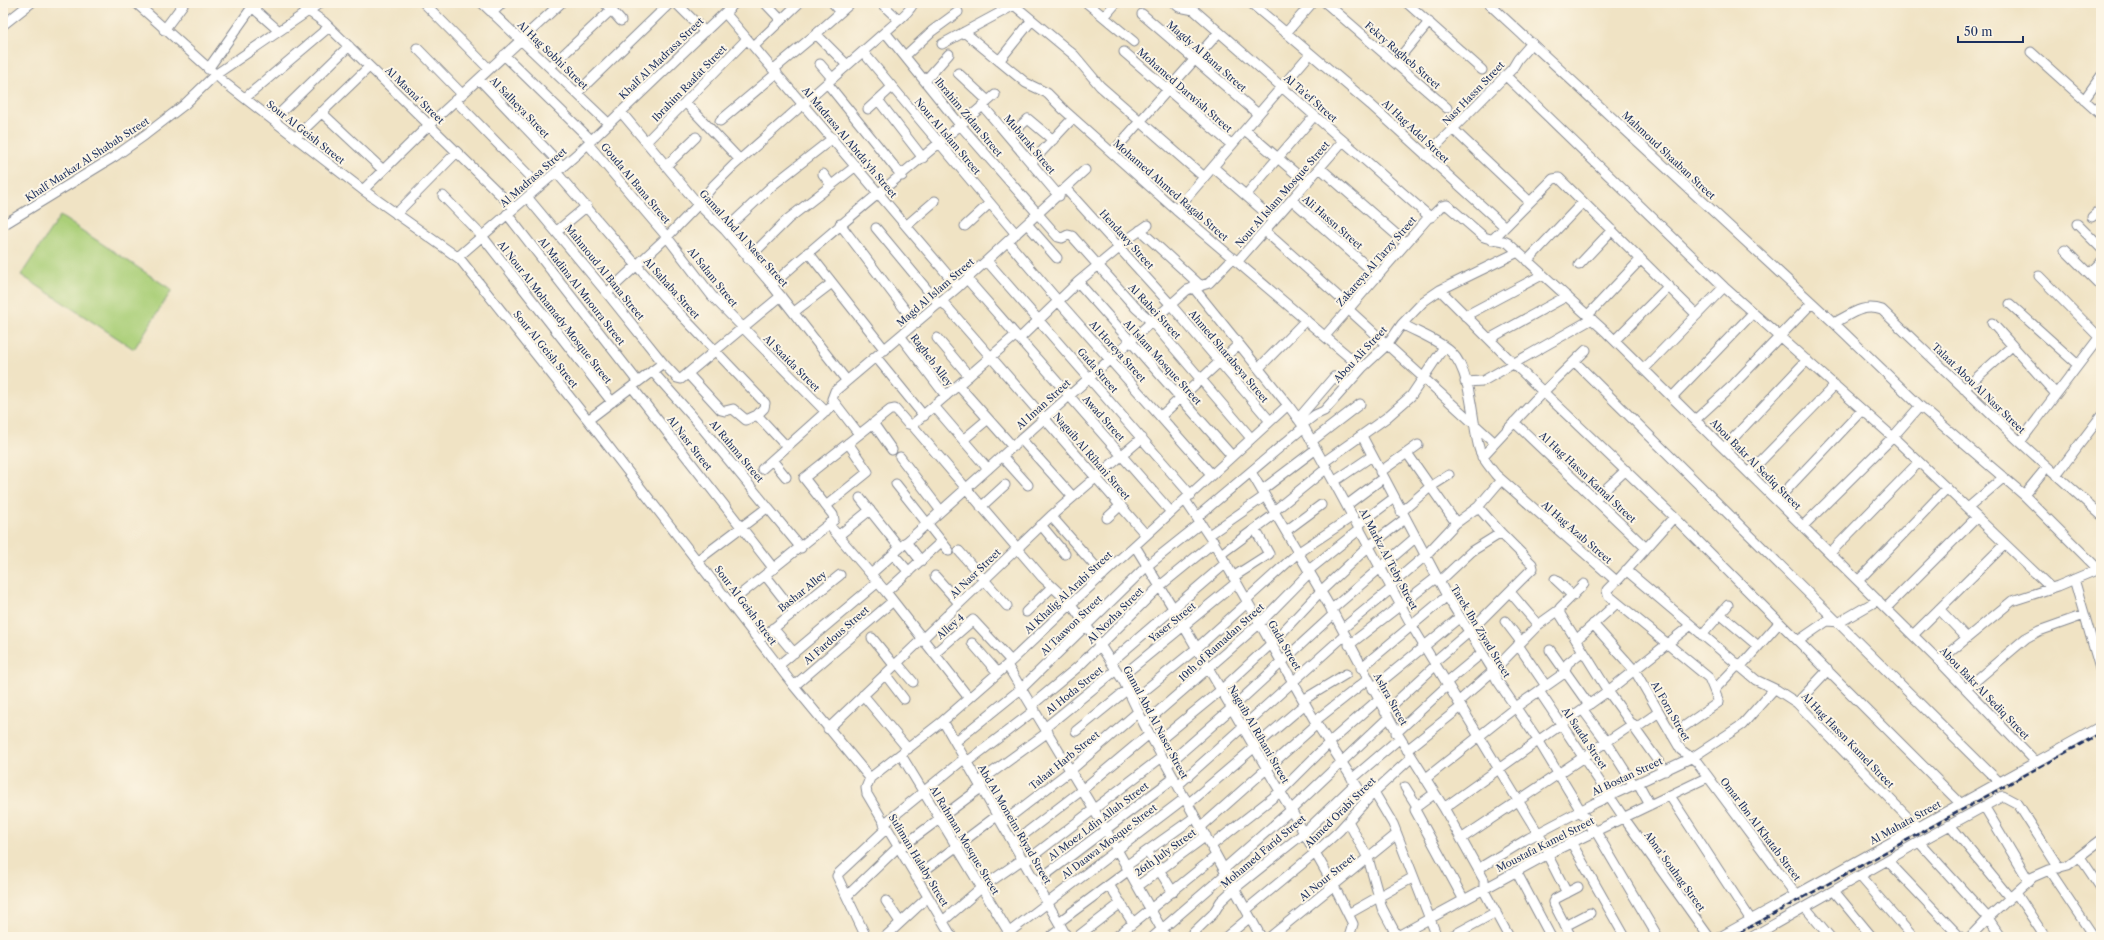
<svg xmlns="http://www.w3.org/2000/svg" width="2104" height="940" viewBox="0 0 2104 940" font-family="'Libre Caslon Text',serif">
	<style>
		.green { fill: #aacf78; stroke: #627f6b }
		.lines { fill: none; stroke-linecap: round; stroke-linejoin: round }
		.minor-casing { stroke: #868991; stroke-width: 11 }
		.minor { stroke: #fff; stroke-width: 9 }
		.rail { stroke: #1b2f5e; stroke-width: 2.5; stroke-dasharray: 6 3; stroke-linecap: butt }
		.labels { text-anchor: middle; stroke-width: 4; stroke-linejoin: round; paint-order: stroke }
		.street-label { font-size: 10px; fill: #1b2f5e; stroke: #fcf5e5 }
	</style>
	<rect width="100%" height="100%" fill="#fcf5e5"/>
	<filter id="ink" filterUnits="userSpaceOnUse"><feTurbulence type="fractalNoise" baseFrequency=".025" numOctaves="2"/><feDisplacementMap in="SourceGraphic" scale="8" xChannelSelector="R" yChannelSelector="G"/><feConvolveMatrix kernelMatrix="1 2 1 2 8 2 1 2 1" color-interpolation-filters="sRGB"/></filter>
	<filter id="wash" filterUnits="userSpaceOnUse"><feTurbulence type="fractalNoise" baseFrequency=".012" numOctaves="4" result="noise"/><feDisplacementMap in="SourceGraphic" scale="16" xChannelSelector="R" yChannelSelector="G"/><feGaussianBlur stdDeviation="0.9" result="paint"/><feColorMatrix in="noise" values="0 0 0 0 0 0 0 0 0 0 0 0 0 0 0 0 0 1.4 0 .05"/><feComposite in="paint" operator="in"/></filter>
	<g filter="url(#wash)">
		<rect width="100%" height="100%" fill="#f0e3c4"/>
		<!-- green -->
		<path class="green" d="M60 216 172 290 134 349 21 275Z"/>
	</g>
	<g filter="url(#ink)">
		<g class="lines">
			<!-- minor casing -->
			<g class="minor-casing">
				<path id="minor" d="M136 3 225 83 363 190 460 259 588 420 794 686 870 778
					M297 3 324 22 514 208
					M424 3 489 69
					M482 3 609 124
					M605 3 621 21
					M676 3 705 32
					M765 3 781 20
					M833 3 841 12
					M881 3 898 19
					M1087 3 1134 42
					M1174 3 1179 7 1194 10 1430 217
					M1251 3 1371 105 1505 227
					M1326 3 1447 108
					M1407 3 1482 70
					M1488 3 1834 323 1920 406 2024 495 2098 569
					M1014 5 1074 55 1100 86 1204 177
					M252 7 279 31
					M492 13 502 3
					M725 13 958 287
					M1142 14 1258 114
					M1104 17 1116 3
					M3 25 31 3
					M164 30 184 3
					M885 32 961 126 1058 237 1062 238 1068 235 1072 236 1136 308 1152 322 1251 438
					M964 32 1026 83 1047 93 1064 110 1176 210 1362 368
					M1286 33 1312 3
					M816 34 851 3
					M942 44 1018 3
					M754 46 799 3
					M417 48 462 94
					M863 52 1016 234
					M1124 52 1232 145
					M2031 52 2101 115
					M504 55 591 140
					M905 56 932 31 958 12
					M999 61 1032 20
					M1395 63 1429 22
					M820 64 832 78
					M550 67 611 10
					M208 69 255 3
					M774 69 816 34 847 65
					M958 73 988 101
					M1506 76 1724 287 1893 437 2050 587
					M479 79 563 167
					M925 81 949 54
					M827 83 902 176
					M577 93 670 3
					M245 98 329 27
					M455 100 539 186
					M878 100 923 158
					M2084 100 2101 76
					M685 102 740 160
					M983 106 1059 196
					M868 109 892 87
					M321 112 383 170
					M621 112 698 204 725 230 772 285 847 381
					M273 120 349 46
					M720 121 777 73
					M1453 129 1530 202
					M1245 130 1307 183
					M1009 136 1028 119 1053 140
					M295 138 369 67
					M646 142 747 39
					M588 144 667 237 712 296 826 412
					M1112 153 1219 32
					M1426 156 1512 69 1518 59 1532 43
					M1031 163 1073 118
					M666 166 696 137
					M1213 167 1274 220
					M1320 168 1406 243
					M556 172 664 297 765 403 764 408 757 415
					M823 174 831 185
					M1066 189 1171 305 1270 421
					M363 190 430 124 561 3
					M1246 195 1314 116
					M443 196 482 236 612 402
					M527 197 607 293 663 363
					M1292 200 1378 276
					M1176 210 1310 54
					M396 214 457 152
					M507 214 638 382
					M2092 217 2101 209
					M840 224 916 324
					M1027 224 1057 258
					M2077 224 2101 248
					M3 225 114 157 145 135 184 105 215 75 320 3
					M906 226 935 201
					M965 226 990 203
					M876 228 939 304
					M725 230 773 185 833 138
					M1140 230 1201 286
					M557 231 587 206
					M1265 231 1350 307
					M1492 240 1553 179 1559 178 1697 315
					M1008 242 1059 302 1212 475
					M1118 246 1148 225
					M2065 250 2101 286
					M808 252 885 350
					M458 257 577 154 735 3
					M748 259 788 219 856 166
					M987 261 1191 495
					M1527 261 1583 202
					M1237 262 1343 141
					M1579 265 1612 230
					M2089 274 2101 262
					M2039 276 2099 337
					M967 279 1171 512
					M1078 282 1232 456
					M772 285C844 219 922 160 995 95
					M1193 287 1288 405 1304 427 1412 626 1550 853
					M1440 290 1514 364 1674 517 1961 804
					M607 293 667 237 694 209 713 186 734 165 885 32C892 26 912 10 913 3
					M942 301 1146 535
					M2010 304 2078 365
					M1348 309 1495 443
					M794 312 832 283
					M1588 315 1641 259
					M1465 316 1542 275
					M1834 323C1850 315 1863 303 1882 310L2020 442 2101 515
					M1992 323 2056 394
					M1402 324C1418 333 1439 340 1452 353 1471 372 1472 419 1478 444 1480 456 1489 466 1496 475L1614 579V583L1607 590 1608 595 1709 678 1719 702 1672 735
					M1325 336 1428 218 1431 217 1442 206 1447 205 1484 237C1493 241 1500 238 1508 243L1607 333 1939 661 2036 762
					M901 337 946 396
					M937 338 969 376
					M1019 339 1078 282 1119 248
					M1489 339 1567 296
					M1615 340 1669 286
					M876 357 924 416
					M1575 362 1999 782
					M1259 368 1306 320
					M1644 369 1724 287
					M652 371 694 418 801 548
					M688 374 721 410 725 411 733 409 746 420 757 415 787 447
					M1465 382 1483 381 1490 377 1592 319
					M958 385 1013 447
					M632 387 774 569
					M1964 389 2012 346
					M1672 397 1753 313
					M934 406 988 469
					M1161 416 1239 344
					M1298 419 1334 377 1346 385
					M588 420 663 363 677 378 681 379 781 296
					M1695 420 1732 386 1812 303
					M1514 422 1646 548
					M873 423 892 450
					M912 425 1016 335
					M1302 425 1315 415 1324 411 1362 368 1388 344 1402 324 1424 301 1440 290 1518 252
					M859 434 832 399 835 391 958 287 1085 170
					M1362 436 1447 596 1491 667 1497 680 1538 740 1593 831
					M1021 439 1073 497
					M963 440 988 419
					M1312 441 1360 404
					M2020 442 2101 335
					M1724 448 1807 360
					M1407 453 1456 523
					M1002 456 1028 485
					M900 457 941 511
					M1482 457 1534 401 1586 350
					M772 460 786 477
					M1324 462 1386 418 1411 396 1444 347
					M762 469 830 408
					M1251 472 1334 614 1400 738 1444 808 1478 869 1484 880V891L1509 937
					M1380 472 1418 445
					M1749 473 1835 385
					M2056 475 2101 416
					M1335 481 1372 456
					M896 484 949 551
					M1262 490 1316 449
					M2024 495 2047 467
					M860 498 900 548
					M1595 499 1626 470
					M1185 500 1217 548 1315 721 1366 800
					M1777 500 1862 410
					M1347 505 1383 478
					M826 506 868 472 848 443
					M981 507 1005 485
					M1968 508 2004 477
					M1274 511 1327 468
					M1401 512 1430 487 1449 475
					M1051 516 1103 575
					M1197 517 1304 427
					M1107 518 1121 505
					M829 525 886 592 969 698
					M1041 525 1065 554
					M1358 525 1394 498
					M1803 526 1893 437 1920 406
					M1286 531 1321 505
					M1209 535 1265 496
					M838 536 870 510
					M906 542 921 561
					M1135 546 1178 616 1291 810 1334 886 1353 924 1349 937
					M959 551 1007 606
					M1830 553 1919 462
					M893 554 909 572
					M1221 554 1275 514
					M698 560 768 507
					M1309 570 1360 529
					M1626 570 1756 680 1777 690 1797 703 1918 828
					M871 574 1187 290 1209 283 1233 258
					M765 575 794 612
					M935 576 959 603
					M1233 577 1269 554 1255 529
					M1555 579 1573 596
					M2074 579 2101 672
					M1614 581 1618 580 1674 517
					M1858 581 1947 488
					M1439 582 1472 551 1501 533
					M1584 584 1560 608V614L1608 691 1665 771
					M1391 585 1425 556 1456 523 1478 507 1501 480
					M886 592 941 542
					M1510 592 1538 625
					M1246 600 1299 552 1353 516
					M731 602 834 520 833 515 804 478 890 410 895 409 908 424 912 425 1042 577 1071 604 1100 645 1124 682 1144 724 1261 937
					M1886 608 1977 517
					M1939 609 1967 638
					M1331 610 1415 538
					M1026 612 1052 587
					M1720 614 1758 646
					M1505 621 1521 642
					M1593 624 1635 671 1681 750 1697 762 1796 895
					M773 628 794 653
					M1342 629 1392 588
					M1702 635 1728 605
					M1913 635 2005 544
					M872 638 894 665
					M759 640 840 575
					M1576 640 1617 603
					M1798 641 1827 621 1840 622 1878 600
					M972 643 998 673
					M1349 645 1437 577
					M1518 645 1546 686
					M1550 650 1589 705
					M934 654 973 620 1011 661
					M1939 661 2012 601 2058 586 2101 568
					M1111 662 1226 563
					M1434 662 1469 632 1533 568 1532 564 1501 533 1478 507
					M897 663 913 682
					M1007 665 1106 830 1166 937
					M778 666 878 582
					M1740 667 1779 623
					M1361 668 1447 596
					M885 674 904 699
					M1121 677 1236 583
					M1447 682 1482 653
					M794 686 893 601
					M1372 689 1460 617
					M1715 689 1738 665
					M1966 689 2026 638 2039 631 2084 615
					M1539 691 1624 818 1709 937
					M863 695 908 749
					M1133 700 1197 648 1248 602
					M1303 700 1346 674
					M1458 702 1493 671 1538 625 1559 610
					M1797 703 1828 670
					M1032 705 1079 666 1160 586 1214 542
					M1583 710 1606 741 1634 785
					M1385 712 1436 665
					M943 721 1067 937
					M1315 721 1367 680
					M1144 724 1260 623 1310 572
					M1046 727 1116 670
					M1636 728 1659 712
					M828 729 1051 516 1142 438
					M1076 731 1128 689
					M1396 733 1448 685
					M955 742 1022 688 1147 566 1201 523
					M1155 744 1221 690 1272 643 1321 591 1369 546 1405 519
					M1407 750 1461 707
					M901 755 1011 936
					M967 762 1035 710
					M1167 765 1232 708 1334 614
					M1352 779 1400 738
					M1425 779 1516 707 1563 674 1568 663 1583 651
					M979 782 1048 732
					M1638 783 1650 805
					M1178 785 1345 635
					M1405 787 1417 806
					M1374 792 1393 824 1437 937
					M1434 794 1416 807 1415 810 1464 900
					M1670 796 1751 920
					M1188 804 1305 704
					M1984 806 2029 881
					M1444 808 1608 691 1691 625
					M1348 821 1368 858 1382 908 1397 936
					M1002 823 1071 770 1138 712
					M884 824 965 758
					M1950 825 2010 898
					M1201 827 1317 724
					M1595 830 1658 937
					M1461 839 1633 724
					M1571 842 1625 937
					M1919 842 1988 918 2001 937
					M1013 843 1082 790 1149 734
					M1211 846 1280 792 1329 743 1378 700
					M899 849 982 787
					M1147 851 1173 892
					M1547 854 1567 893
					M2080 857 2101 888
					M1887 860 1960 937
					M1025 862 1162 757
					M1126 866 1195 817
					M1224 869 1291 810 1388 718
					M1478 869 1529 838 1595 803 1693 757 1742 725 1774 689
					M2049 870 2094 937
					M1516 871 1551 937
					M1860 876 1913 937
					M916 877 998 815
					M1036 882 1174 778
					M1109 885 1133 923
					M1138 886 1206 836
					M1834 891 1872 937
					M2016 893 2045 937
					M847 896 898 847
					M886 901 900 922
					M1805 907 1830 937
					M1246 910 1315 853 1339 831 1374 792 1411 758
					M1348 914 1412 878
					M943 921 981 888 1023 859
					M1059 922 1129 870
					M1565 926 1590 913
					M866 937 837 876 839 873 887 828
					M885 937 928 897
					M952 937 867 794 866 788 870 778 943 721 1007 665 1071 604 1288 405
					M1003 937 1185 798
					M1050 937 1062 928
					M1077 937 1121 903
					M1116 937 1216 856
					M1153 937 1226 874
					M1189 937 1213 914 1221 901 1234 889 1304 833 1355 784
					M1226 937 1250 917
					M1270 937 1397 834
					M1396 937 1550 853 1708 777
					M1450 937 1496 912
					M1571 937 1553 902 1555 899 1578 887
					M1720 937 2101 726
					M1752 937 1919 842 2003 796 2018 804 2059 868
					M1970 937 1988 918 2033 877 2049 870 2068 865 2101 840"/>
			</g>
			<!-- minor -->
			<use href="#minor" class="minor"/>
			<!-- rail -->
			<path class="rail" d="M1732 937 2101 733"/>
		</g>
	</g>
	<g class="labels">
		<!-- street labels -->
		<g class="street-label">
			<text transform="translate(553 55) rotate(44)" y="4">Al Hag Sobhi Street</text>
			<text transform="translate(1403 55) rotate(41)" y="4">Fekry Ragheb Street</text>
			<text transform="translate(1207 56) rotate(41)" y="4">Magdy Al Bana Street</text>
			<text transform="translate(661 58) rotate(-44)" y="4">Khalf Al Madrasa Street</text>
			<text transform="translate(689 83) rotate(-46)" y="4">Ibrahim Raafat Street</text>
			<text transform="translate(1185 90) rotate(41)" y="4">Mohamed Darwish Street</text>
			<text transform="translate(1473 93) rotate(-46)" y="4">Nasr Hassn Street</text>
			<text transform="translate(415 95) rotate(44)" y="4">Al Masna' Street</text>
			<text transform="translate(1311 98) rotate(41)" y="4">Al Ta'ef Street</text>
			<text transform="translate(520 107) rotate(46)" y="4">Al Salheya Street</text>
			<text transform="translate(969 117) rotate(50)" y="4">Ibrahim Zidan Street</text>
			<text transform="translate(1416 131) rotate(43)" y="4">Al Hag Adel Street</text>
			<text transform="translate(306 132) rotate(38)" y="4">Sour Al Geish Street</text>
			<text transform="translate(948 136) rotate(50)" y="4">Nour Al Islam Street</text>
			<text transform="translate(850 142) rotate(50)" y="4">Al Madrasa Al Abtda'yh Street</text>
			<text transform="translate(1030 144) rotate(50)" y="4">Mubarak Street</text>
			<text transform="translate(1669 155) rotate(43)" y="4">Mahmoud Shaaban Street</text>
			<text transform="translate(87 159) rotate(-33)" y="4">Khalf Markaz Al Shabab Street</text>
			<text transform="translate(533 177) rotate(-41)" y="4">Al Madrasa Street</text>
			<text transform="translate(636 183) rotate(50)" y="4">Gouda Al Bana Street</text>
			<text transform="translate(1171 190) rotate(41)" y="4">Mohamed Ahmed Ragab Street</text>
			<text transform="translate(1282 194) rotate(-49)" y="4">Nour Al Islam Mosque Street</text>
			<text transform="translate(1333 222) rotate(41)" y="4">Ali Hassn Street</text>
			<text transform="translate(744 238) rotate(48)" y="4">Gamal Abd Al Naser Street</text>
			<text transform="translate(1127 239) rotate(48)" y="4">Hendawy Street</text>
			<text transform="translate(1376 261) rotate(-49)" y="4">Zakareya Al Tarzy Street</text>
			<text transform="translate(605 272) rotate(51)" y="4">Mahmoud Al Bana Street</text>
			<text transform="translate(713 277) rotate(51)" y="4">Al Salam Street</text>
			<text transform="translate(672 288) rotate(48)" y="4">Al Sahaba Street</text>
			<text transform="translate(582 291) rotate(52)" y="4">Al Madina Al Mnoura Street</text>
			<text transform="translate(935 292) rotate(-41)" y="4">Magd Al Islam Street</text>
			<text transform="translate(1155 311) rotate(47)" y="4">Al Rabei Street</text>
			<text transform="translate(555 312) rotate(52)" y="4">Al Nour Al Mohamady Mosque Street</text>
			<text transform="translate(546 349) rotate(51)" y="4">Sour Al Geish Street</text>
			<text transform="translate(1118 351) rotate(48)" y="4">Al Horeya Street</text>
			<text transform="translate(1360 354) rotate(-47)" y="4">Abou Ali Street</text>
			<text transform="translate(1229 356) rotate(50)" y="4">Ahmed Sharabeya Street</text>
			<text transform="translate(932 360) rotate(53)" y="4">Ragheb Alley</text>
			<text transform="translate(1163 362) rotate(48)" y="4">Al Islam Mosque Street</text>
			<text transform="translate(792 363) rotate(45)" y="4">Al Saaida Street</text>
			<text transform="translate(1098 370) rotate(49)" y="4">Gada Street</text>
			<text transform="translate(1979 388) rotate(44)" y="4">Talaat Abou Al Nasr Street</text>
			<text transform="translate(1043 404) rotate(-42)" y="4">Al Iman Street</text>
			<text transform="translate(1104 418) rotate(48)" y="4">Awad Street</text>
			<text transform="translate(690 443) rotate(52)" y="4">Al Nasr Street</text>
			<text transform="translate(737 451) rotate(50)" y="4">Al Rahma Street</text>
			<text transform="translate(1092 456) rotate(49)" y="4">Naguib Al Rihani Street</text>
			<text transform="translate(1756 464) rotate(45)" y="4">Abou Bakr Al Sediq Street</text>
			<text transform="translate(1588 477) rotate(43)" y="4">Al Hag Hassn Kamal Street</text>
			<text transform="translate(1577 532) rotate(41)" y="4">Al Hag Azab Street</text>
			<text transform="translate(1389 559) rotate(62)" y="4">Al Markz Al Teby Street</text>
			<text transform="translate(975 573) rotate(-44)" y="4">Al Nasr Street</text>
			<text transform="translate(802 591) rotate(-39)" y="4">Bashar Alley</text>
			<text transform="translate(1068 592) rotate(-43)" y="4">Al Khalig Al Arabi Street</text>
			<text transform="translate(746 605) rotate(53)" y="4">Sour Al Geish Street</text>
			<text transform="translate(1115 615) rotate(-45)" y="4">Al Nozha Street</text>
			<text transform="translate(1172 622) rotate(-39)" y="4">Yaser Street</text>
			<text transform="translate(1071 625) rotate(-44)" y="4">Al Taawon Street</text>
			<text transform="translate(950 626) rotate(-41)" y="4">Alley 4</text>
			<text transform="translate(1481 631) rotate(59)" y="4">Tarek Ibn Ziyad Street</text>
			<text transform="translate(836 635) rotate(-41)" y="4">Al Fardous Street</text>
			<text transform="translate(1221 642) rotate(-42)" y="4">10th of Ramadan Street</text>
			<text transform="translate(1285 645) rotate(60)" y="4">Gada Street</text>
			<text transform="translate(1074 690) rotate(-39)" y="4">Al Hoda Street</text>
			<text transform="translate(1985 693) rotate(46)" y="4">Abou Bakr Al Sediq Street</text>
			<text transform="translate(1391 699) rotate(61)" y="4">Ashra Street</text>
			<text transform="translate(1671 711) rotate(60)" y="4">Al Forn Street</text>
			<text transform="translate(1156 722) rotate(62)" y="4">Gamal Abd Al Naser Street</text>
			<text transform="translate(1259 734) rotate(60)" y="4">Naguib Al Rihani Street</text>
			<text transform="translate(1585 738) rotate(56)" y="4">Al Saada Street</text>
			<text transform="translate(1848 740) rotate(46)" y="4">Al Hag Hassn Kamel Street</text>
			<text transform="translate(1064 760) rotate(-39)" y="4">Talaat Harb Street</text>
			<text transform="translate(1627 776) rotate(-25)" y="4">Al Bostan Street</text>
			<text transform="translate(1340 812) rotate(-45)" y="4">Ahmed Orabi Street</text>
			<text transform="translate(1098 821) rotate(-37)" y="4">Al Moez Ldin Allah Street</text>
			<text transform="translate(1905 822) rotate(-29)" y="4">Al Mahata Street</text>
			<text transform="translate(1015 824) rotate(60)" y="4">Abd Al Moneim Riyad Street</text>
			<text transform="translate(1761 829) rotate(53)" y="4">Omar Ibn Al Khatab Street</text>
			<text transform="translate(965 840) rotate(59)" y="4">Al Rahman Mosque Street</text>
			<text transform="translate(1109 841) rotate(-37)" y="4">Al Daawa Mosque Street</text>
			<text transform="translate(1545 844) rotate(-27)" y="4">Moustafa Kamel Street</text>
			<text transform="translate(1263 851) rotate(-40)" y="4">Mohamed Farid Street</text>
			<text transform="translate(1165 852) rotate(-36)" y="4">26th July Street</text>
			<text transform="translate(919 860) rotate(59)" y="4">Suliman Halaby Street</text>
			<text transform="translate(1675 871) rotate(54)" y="4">Abna' Souhag Street</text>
			<text transform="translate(1327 877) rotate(-39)" y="4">Al Nour Street</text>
		</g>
	</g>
	<!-- margin -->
	<rect width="2104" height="940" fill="none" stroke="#fcf5e5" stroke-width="16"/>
	<!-- scale -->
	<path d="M1958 36v6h65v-6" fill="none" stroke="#1b2f5e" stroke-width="2"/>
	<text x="1964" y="36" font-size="12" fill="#1b2f5e" stroke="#fcf5e5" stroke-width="3" paint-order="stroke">50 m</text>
</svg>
